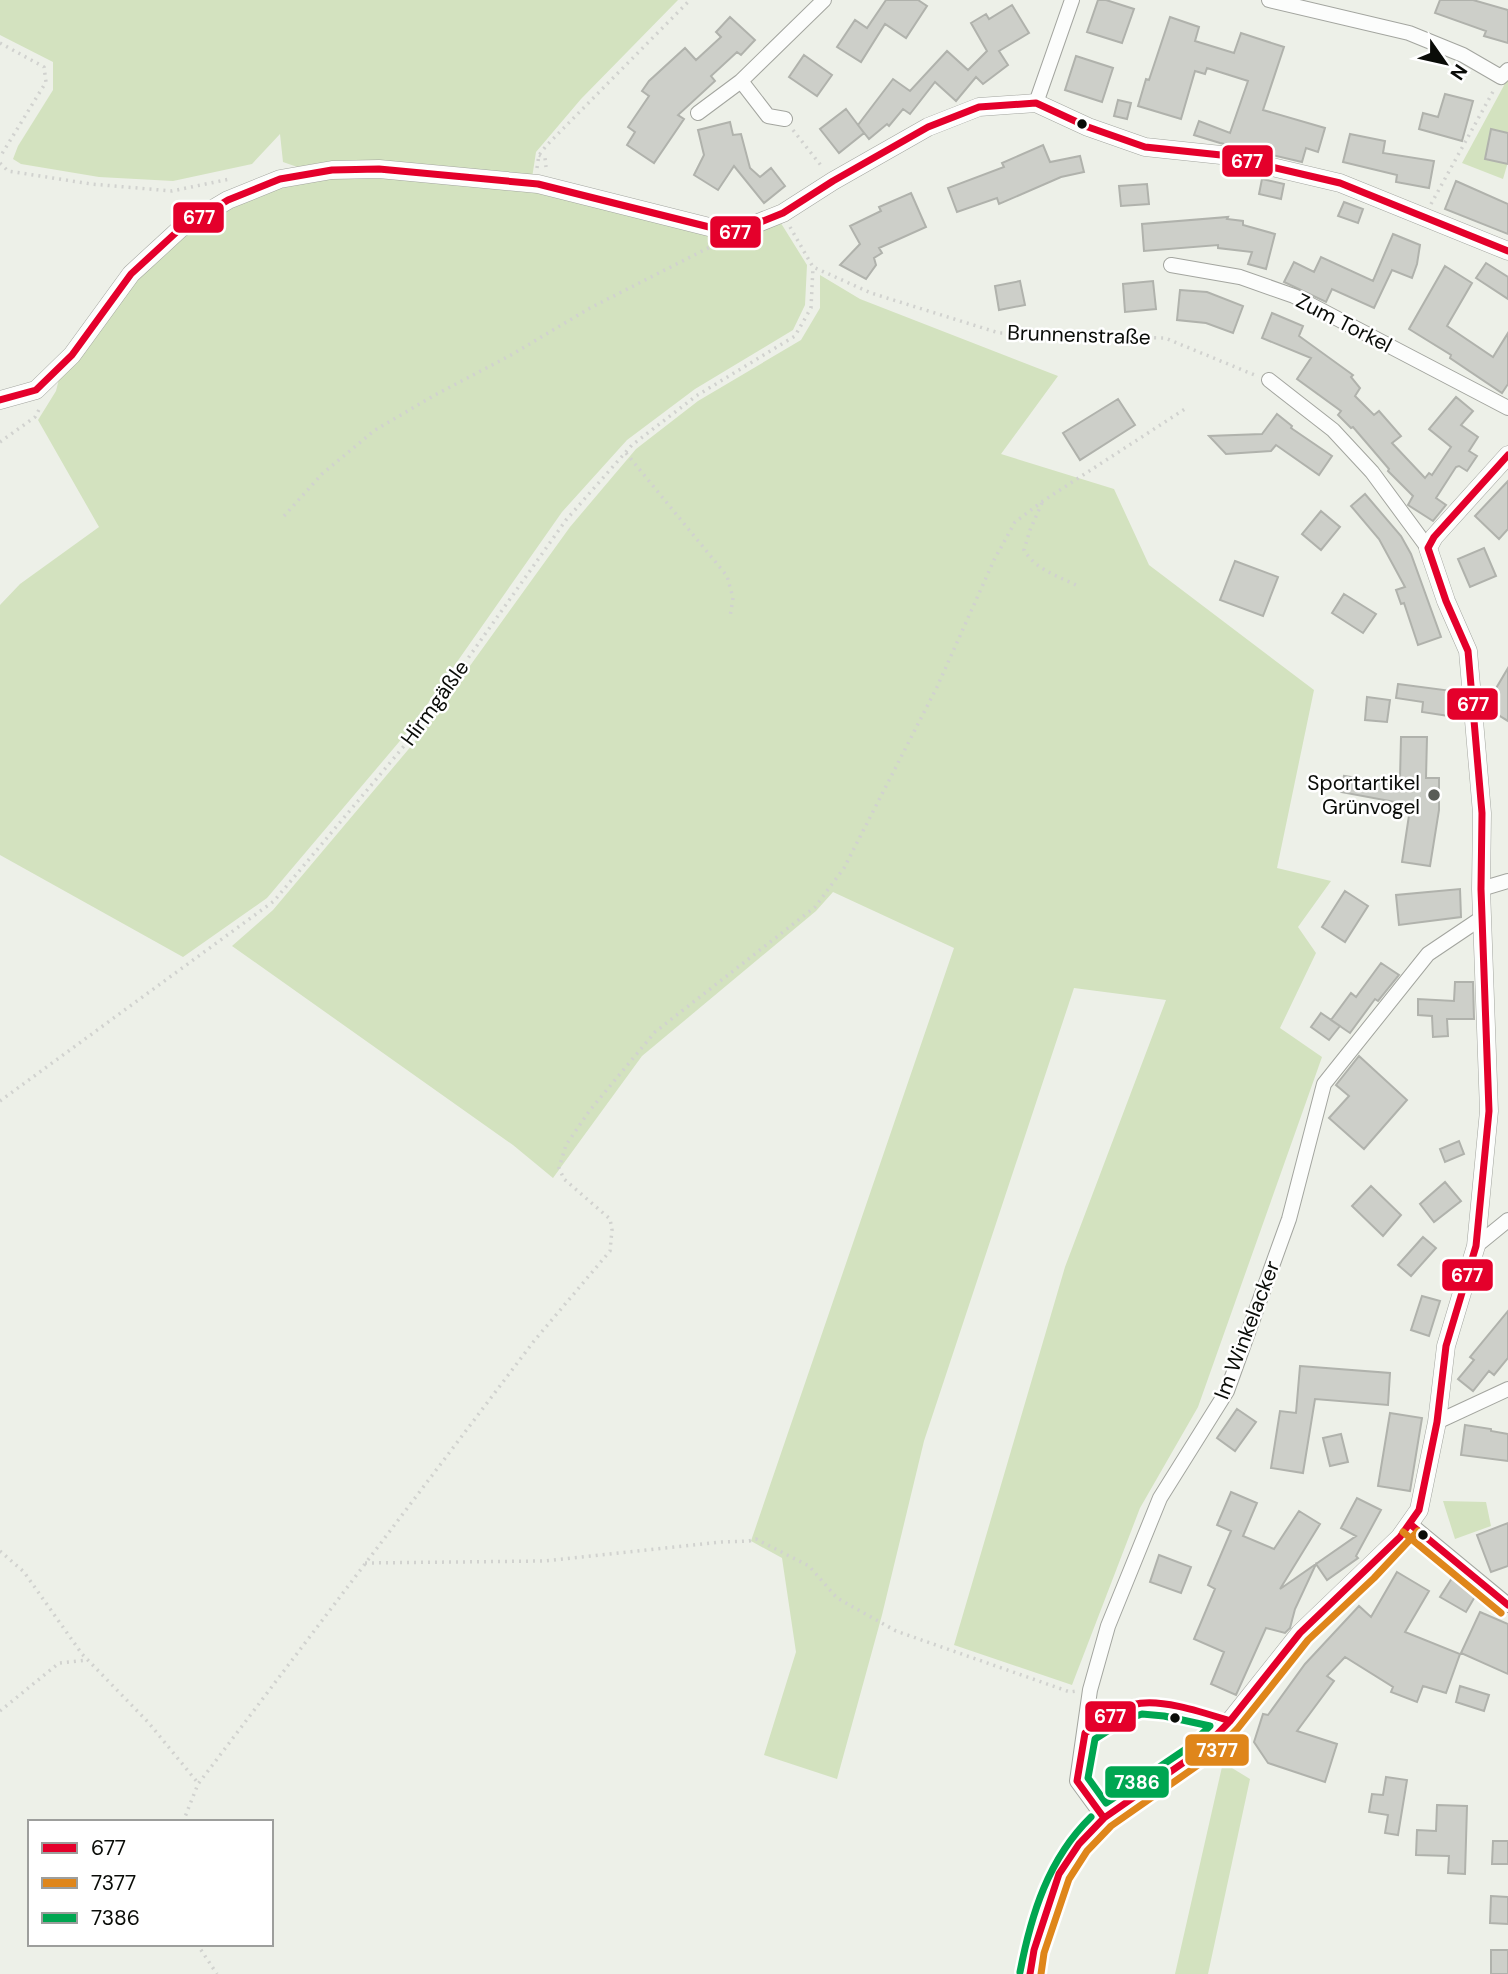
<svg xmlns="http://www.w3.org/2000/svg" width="1508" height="1974" viewBox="0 0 1508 1974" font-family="'DM Sans',sans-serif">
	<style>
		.green { fill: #d3e2bf }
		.building { fill: #cdcfc9; stroke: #b0b2ac; stroke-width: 2 }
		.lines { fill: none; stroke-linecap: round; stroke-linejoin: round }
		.service-casing { stroke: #a3a59f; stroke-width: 9 }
		.minor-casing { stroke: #a3a59f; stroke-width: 16 }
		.tertiary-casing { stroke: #a3a59f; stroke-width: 19 }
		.path { stroke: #d1d2cf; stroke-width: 3.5; stroke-dasharray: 2 5; stroke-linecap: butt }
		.service { stroke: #fcfdfc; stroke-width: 7 }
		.minor { stroke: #fcfdfc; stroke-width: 14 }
		.tertiary { stroke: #fcfdfc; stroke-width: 18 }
		.bus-1-casing { stroke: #fff; stroke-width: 12 }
		.bus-2-casing { stroke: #fff; stroke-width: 12 }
		.bus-3-casing { stroke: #fff; stroke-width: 12 }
		.bus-1 { stroke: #e4002b; stroke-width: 7 }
		.bus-2 { stroke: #df861b; stroke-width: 7 }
		.bus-3 { stroke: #00a651; stroke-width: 7 }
		.bus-dot { fill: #0a0c08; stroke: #fff; stroke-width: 2.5 }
		.poi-dot { fill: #595c56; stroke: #fff; stroke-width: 2.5 }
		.labels { text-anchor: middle; stroke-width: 5; stroke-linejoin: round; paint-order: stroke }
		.street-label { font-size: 21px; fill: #0a0c08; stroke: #fff }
		.poi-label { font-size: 21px; fill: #0a0c08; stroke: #fff; text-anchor: end }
		.line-badge { stroke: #fff; stroke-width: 2.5 }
		.badge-label { font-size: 19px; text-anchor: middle; font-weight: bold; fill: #fff }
	</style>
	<rect width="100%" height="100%" fill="#edf0e8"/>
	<!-- green -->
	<path class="green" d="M0 0H678L581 99 536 152 532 178 303 169 283 162 280 134 252 164 173 181 99 177 21 164 13 159 18 146 53 90V62L0 35Z
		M1508 78V162L1503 179 1462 163Z
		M331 175 382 176 540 189 734 237 779 220 807 265 805 305 793 330 695 389 627 440 562 512 410 729 267 898 183 957 0 855V605L20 584 99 527 38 420 56 391 59 379 134 280 184 234 228 207 281 184Z
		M820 275 860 299 1058 376 1001 454 1114 489 1149 565 1314 690 1277 868 1331 881 1298 927 1316 953 1280 1028 1322 1057 1198 1407 1140 1508 1072 1685 954 1645 1065 1267 1166 1000 1074 988 924 1441 882 1615 837 1779 764 1755 796 1652 782 1558 751 1541 954 948 833 892 816 911 642 1056 553 1178 513 1145 232 946 273 910 418 738 570 527 636 449 698 401 801 340 820 308Z
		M1443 1501 1486 1502 1491 1526 1455 1539Z
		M1224 1758 1232 1768 1250 1779 1208 1974H1175Z"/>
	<!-- building -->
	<path class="building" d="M886 0H918L927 6 906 38 885 24 861 62 837 47 855 20 867 28Z
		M1098 0H1106L1134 9 1122 43 1087 32Z
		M1440 0H1473L1508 10V43L1484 36 1486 31 1435 13Z
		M1012 5 1029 33 999 51 1008 65 983 84 976 77 956 101 935 82 910 114 903 109 889 126 887 124 869 139 858 125 893 79 910 91 947 51 968 70 987 51 971 23 986 14 989 19Z
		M730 17 755 40 741 55 737 52 711 76 715 81 678 115 684 119 654 163 627 145 635 132 628 127 649 96 642 91 649 81 685 48 696 60 721 37 716 32Z
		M1170 17 1199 27 1195 41 1234 53 1241 33 1284 47 1263 110 1325 128 1318 152 1306 148 1302 162 1220 143 1194 135 1199 121 1230 133 1248 81 1207 68 1205 74 1195 71 1181 119 1138 106 1146 79 1149 80Z
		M804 55 832 75 817 96 789 77Z
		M1076 56 1113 68 1102 102 1065 90Z
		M1445 94 1473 101 1462 141 1419 129 1423 113 1438 117Z
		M1118 100 1131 103 1127 119 1114 116Z
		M846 109 864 133 839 153 820 129Z
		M730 122 733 135 741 134 750 168 760 177 771 168 785 186 764 203 734 166 718 190 694 175 704 155 698 130Z
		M1491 129 1508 133V164L1485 159Z
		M1350 134 1385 141 1383 153 1434 161 1429 188 1396 182 1397 175 1343 162Z
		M1043 145 1050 162 1080 156 1084 172 1061 177 999 204 997 198 957 212 948 188 1004 167 1002 163Z
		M1262 179 1284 184 1281 199 1259 194Z
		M1456 181 1508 204V234L1445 209Z
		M1147 184 1149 204 1121 206 1119 186Z
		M911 193 926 227 879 248 882 253 874 258 876 265 866 279 840 265 860 244 850 226 881 211 879 207Z
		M1344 202 1363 209 1358 223 1338 216Z
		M1228 217 1227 219 1243 221V225L1275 234 1266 269 1248 264 1252 252 1218 248V245L1144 251 1142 224Z
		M1393 234 1420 245 1417 264 1412 278 1392 270 1374 308 1332 289 1326 302 1284 282 1294 262 1314 272 1321 257 1373 281Z
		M1486 263 1508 277V299L1476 278Z
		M1445 266 1472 283 1447 326 1493 357 1508 333V384L1502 393 1450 358 1451 355 1409 329Z
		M1020 281 1025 305 999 310 995 286Z
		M1153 281 1156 309 1125 312 1123 284Z
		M1180 290 1207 292 1243 306 1233 333 1206 323 1177 320Z
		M1272 313 1303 326 1299 336 1353 375 1351 377 1360 388 1355 396 1374 415 1379 411 1401 436 1392 443 1425 478 1429 473 1432 475 1451 447 1429 429 1456 397 1473 411 1461 425 1478 437 1469 451 1477 456 1467 471 1459 466 1456 467 1436 498 1446 505 1433 521 1408 505 1413 496 1388 471 1389 469 1353 427 1351 428 1338 415 1341 411 1297 379 1311 358 1262 338Z
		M1118 399 1135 425 1080 460 1063 433Z
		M1277 414 1292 426 1291 428 1332 456 1319 475 1276 445 1271 451 1226 454 1209 436 1262 434Z
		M1508 481V529L1499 539 1475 516Z
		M1365 494 1401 536 1411 554 1441 637 1418 645 1404 603 1401 604 1396 590 1405 587 1379 539 1351 506Z
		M1321 511 1340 527 1321 550 1302 534Z
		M1484 548 1496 576 1470 587 1458 559Z
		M1235 561 1278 577 1263 616 1220 600Z
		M1344 594 1376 614 1363 633 1332 613Z
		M1508 668V721L1485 707Z
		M1398 684 1452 691 1449 716 1422 712 1423 702 1396 698Z
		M1367 697 1390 700 1387 722 1365 720Z
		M1401 737H1427L1426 778H1439V810L1430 866 1402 862 1411 802H1395L1341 792 1344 776 1396 784V778H1400Z
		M1460 889 1461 917 1399 925 1396 895Z
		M1345 891 1368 906 1345 942 1322 927Z
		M1381 963 1399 975 1378 1001 1375 999 1350 1033 1331 1020 1351 993 1356 997Z
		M1455 982H1473L1474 1019H1447L1448 1036 1433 1037 1432 1016 1418 1015V999L1454 1001Z
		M1321 1013 1340 1026 1329 1040 1311 1027Z
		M1359 1056 1407 1100 1364 1149 1329 1118 1349 1096 1336 1085Z
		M1459 1141 1464 1154 1445 1162 1440 1149Z
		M1445 1182 1461 1201 1434 1222 1420 1204Z
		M1371 1186 1401 1215 1383 1236 1352 1206Z
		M1423 1237 1436 1248 1411 1276 1398 1265Z
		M1422 1296 1440 1301 1429 1336 1411 1330Z
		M1508 1311V1358L1494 1375 1489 1371 1473 1391 1458 1379 1474 1360 1470 1357Z
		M1300 1366 1390 1373 1388 1405 1315 1399 1303 1473 1271 1468 1280 1411 1296 1413Z
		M1237 1409 1256 1422 1235 1451 1217 1438Z
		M1390 1413 1422 1418 1410 1491 1378 1486Z
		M1465 1425 1491 1429V1431L1508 1434V1461L1461 1455Z
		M1341 1434 1348 1462 1330 1466 1323 1438Z
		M1231 1492 1257 1503 1243 1536 1274 1549 1299 1511 1320 1524 1280 1589 1356 1536 1341 1528 1357 1498 1381 1510 1356 1556 1358 1558 1327 1580 1316 1564 1295 1609 1290 1628 1285 1633 1266 1628 1236 1695 1211 1684 1224 1652 1194 1639 1215 1589 1208 1585 1231 1531 1217 1525Z
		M1508 1523V1566L1491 1572 1477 1535Z
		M1159 1555 1191 1567 1181 1593 1150 1582Z
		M1397 1572 1429 1591 1405 1632 1460 1654 1446 1693 1423 1686 1417 1702 1391 1692 1393 1687 1345 1657 1327 1676 1334 1681 1297 1731 1337 1744 1325 1782 1268 1763 1254 1742 1263 1714 1268 1715 1305 1664 1359 1606 1371 1617Z
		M1452 1578 1477 1593 1466 1612 1440 1597Z
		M1480 1612 1508 1624V1674L1461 1653Z
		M1460 1686 1489 1695 1484 1711 1456 1702Z
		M1386 1777 1407 1780 1398 1835 1385 1833 1388 1815 1369 1812 1372 1794 1383 1795Z
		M1437 1805 1467 1806 1465 1874 1448 1873 1449 1856 1416 1855 1417 1830 1436 1831Z
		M1493 1841H1508V1864H1492Z
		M1491 1896 1508 1897V1924L1490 1923Z
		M1491 1950H1508V1974H1491Z"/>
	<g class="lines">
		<!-- service casing -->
		<g class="service-casing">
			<path id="service" d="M1085 1733C1095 1727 1128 1704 1137 1703 1161 1701 1207 1713 1229 1721"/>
		</g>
		<!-- minor casing -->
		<g class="minor-casing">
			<path id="minor" d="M1269 0 1409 33 1463 55 1501 77 1508 70
				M1036 103 1072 0
				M698 113 741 81
				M785 119 768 116 741 81 824 0
				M1171 265 1240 277 1294 296 1508 408
				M1269 380 1333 430 1372 472 1428 548
				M1481 889 1508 881
				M1476 1246 1508 1220
				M1437 1422 1508 1389
				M1410 1524 1508 1605
				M1104 1818 1077 1781 1090 1690 1108 1626 1160 1498 1227 1391 1289 1219 1324 1084 1428 954 1483 917"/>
		</g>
		<!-- tertiary casing -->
		<g class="tertiary-casing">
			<path id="tertiary" d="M0 400 36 390 72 355 131 274 181 228 228 200 280 179 332 170 379 169 538 184 733 233 783 213 833 181 928 127 979 107 1036 103 1088 127 1145 147 1221 155 1340 183 1508 251
				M1030 1974 1034 1950 1059 1874 1079 1844 1104 1818 1203 1749 1230 1721 1300 1633 1400 1537 1419 1510 1437 1422 1446 1346 1476 1246 1489 1111 1481 889 1482 813 1468 651 1446 601 1428 548 1434 537 1508 455"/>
		</g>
		<!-- path -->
		<path class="path" d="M0 43 44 67 46 82 0 157
			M793 130 823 168
			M539 155 545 158 546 167
			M0 163 8 171 91 184 172 191 230 179
			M537 168 539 155 546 146 690 0
			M1431 204 1495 88
			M790 227 813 267 871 293 999 333 1165 338 1257 376
			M0 442 35 417 41 406
			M626 453 727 576 733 598 730 617
			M1042 503 1030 530 1024 550C1036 570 1058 576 1078 586
			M284 516 322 474 375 430 435 395 511 355 590 308 714 245
			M0 1101 274 901 415 733 566 520 632 445 696 396 795 336 811 308 813 267
			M0 1551 24 1572 82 1654 148 1722 198 1783
			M365 1563 544 1561 721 1542 749 1541 756 1539 809 1566 837 1598 896 1631 1070 1692 1077 1691
			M0 1711 59 1663 88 1660
			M183 1822 198 1784 211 1767 534 1341 610 1251 612 1230 610 1219 564 1179 559 1168 566 1145 590 1110 655 1032 815 907 844 868 937 687 994 560 1015 522 1043 501 1188 407
			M197 1944 217 1974"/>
		<!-- service -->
		<use href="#service" class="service"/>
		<!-- minor -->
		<use href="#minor" class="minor"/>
		<!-- tertiary -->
		<use href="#tertiary" class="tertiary"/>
		<!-- bus-1 casing -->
		<g class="bus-1-casing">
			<path id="bus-1" d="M0 400 36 390 72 355 131 274 181 228 228 200 280 179 332 170 379 169 538 184 733 233 783 213 833 181 928 127 979 107 1036 103 1088 127 1145 147 1221 155 1340 183 1508 251
				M1410 1524 1508 1605
				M1104 1818 1077 1781 1085 1733C1100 1724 1116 1711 1133 1705 1158 1697 1205 1713 1230 1721
				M1030 1974 1034 1950 1059 1874 1079 1844 1104 1818 1203 1749 1230 1721 1300 1633 1400 1537 1419 1510 1437 1422 1446 1346 1476 1246 1489 1111 1481 889 1482 813 1468 651 1446 601 1428 548 1434 537 1508 455"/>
		</g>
		<!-- bus-2 casing -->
		<g class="bus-2-casing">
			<path id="bus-2" d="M1403 1532 1501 1613
				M1041 1974 1044 1953 1069 1879 1087 1851 1111 1826 1211 1756 1238 1728 1308 1640 1374 1578 1418 1531"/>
		</g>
		<!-- bus-3 casing -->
		<g class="bus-3-casing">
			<path id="bus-3" d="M1142 1714 1164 1716 1210 1726 1186 1749 1106 1803 1088 1778 1095 1739 1125 1720Z
				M1020 1972C1031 1915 1048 1859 1091 1817"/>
		</g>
		<!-- bus-1 -->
		<use href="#bus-1" class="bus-1"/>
		<!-- bus-2 -->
		<use href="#bus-2" class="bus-2"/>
		<!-- bus-3 -->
		<use href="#bus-3" class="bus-3"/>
	</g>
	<!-- markers -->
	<g class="bus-dot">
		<circle cx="1082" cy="124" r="6"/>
		<circle cx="1423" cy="1535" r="6"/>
		<circle cx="1175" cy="1718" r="6"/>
	</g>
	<circle class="poi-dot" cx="1434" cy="795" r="7"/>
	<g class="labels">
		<!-- street labels -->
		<g class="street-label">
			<text transform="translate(1344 323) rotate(27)" y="7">Zum Torkel</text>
			<text transform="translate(1079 335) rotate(2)" y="7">Brunnenstraße</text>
			<text transform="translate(435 703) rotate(-54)" y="7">Hirmgäßle</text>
			<text transform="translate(1247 1330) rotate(-69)" y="7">Im Winkelacker</text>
		</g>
		<!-- poi labels -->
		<g class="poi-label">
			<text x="1420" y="790">Sportartikel<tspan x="1420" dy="24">Grünvogel</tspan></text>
		</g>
	</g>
	<g class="line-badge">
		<rect x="1221" y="144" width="53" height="34" rx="7" fill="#e4002b"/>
		<rect x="172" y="201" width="53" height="33" rx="7" fill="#e4002b"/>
		<rect x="709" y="215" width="53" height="34" rx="7" fill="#e4002b"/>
		<rect x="1446" y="687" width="53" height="34" rx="7" fill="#e4002b"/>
		<rect x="1441" y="1258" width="53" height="34" rx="7" fill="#e4002b"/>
		<rect x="1084" y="1700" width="53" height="33" rx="7" fill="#e4002b"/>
		<rect x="1184" y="1733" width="66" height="34" rx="7" fill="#df861b"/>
		<rect x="1104" y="1765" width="66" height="34" rx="7" fill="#00a651"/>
	</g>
	<g class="badge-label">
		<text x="1247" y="168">677</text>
		<text x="199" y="224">677</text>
		<text x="735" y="239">677</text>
		<text x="1473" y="711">677</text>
		<text x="1467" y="1282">677</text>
		<text x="1110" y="1723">677</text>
		<text x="1217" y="1757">7377</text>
		<text x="1137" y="1789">7386</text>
	</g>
	<!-- legend -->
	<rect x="28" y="1820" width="245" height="126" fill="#ffffff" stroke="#9d9e9c" stroke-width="2"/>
	<rect x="42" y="1843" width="35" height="10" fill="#e4002b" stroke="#9d9e9c" stroke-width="2"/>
	<text x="91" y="1855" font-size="21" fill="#0a0c08">677</text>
	<rect x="42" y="1878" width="35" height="10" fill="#df861b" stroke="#9d9e9c" stroke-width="2"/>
	<text x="91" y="1890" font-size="21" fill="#0a0c08">7377</text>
	<rect x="42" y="1913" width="35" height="10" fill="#00a651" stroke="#9d9e9c" stroke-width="2"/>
	<text x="91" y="1925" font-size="21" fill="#0a0c08">7386</text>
	<!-- north arrow -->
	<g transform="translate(1445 63) rotate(124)" stroke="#ffffff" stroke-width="5" paint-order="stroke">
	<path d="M0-5L12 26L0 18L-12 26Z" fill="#0a0c08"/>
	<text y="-10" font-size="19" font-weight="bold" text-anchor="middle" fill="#0a0c08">N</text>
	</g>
</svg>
